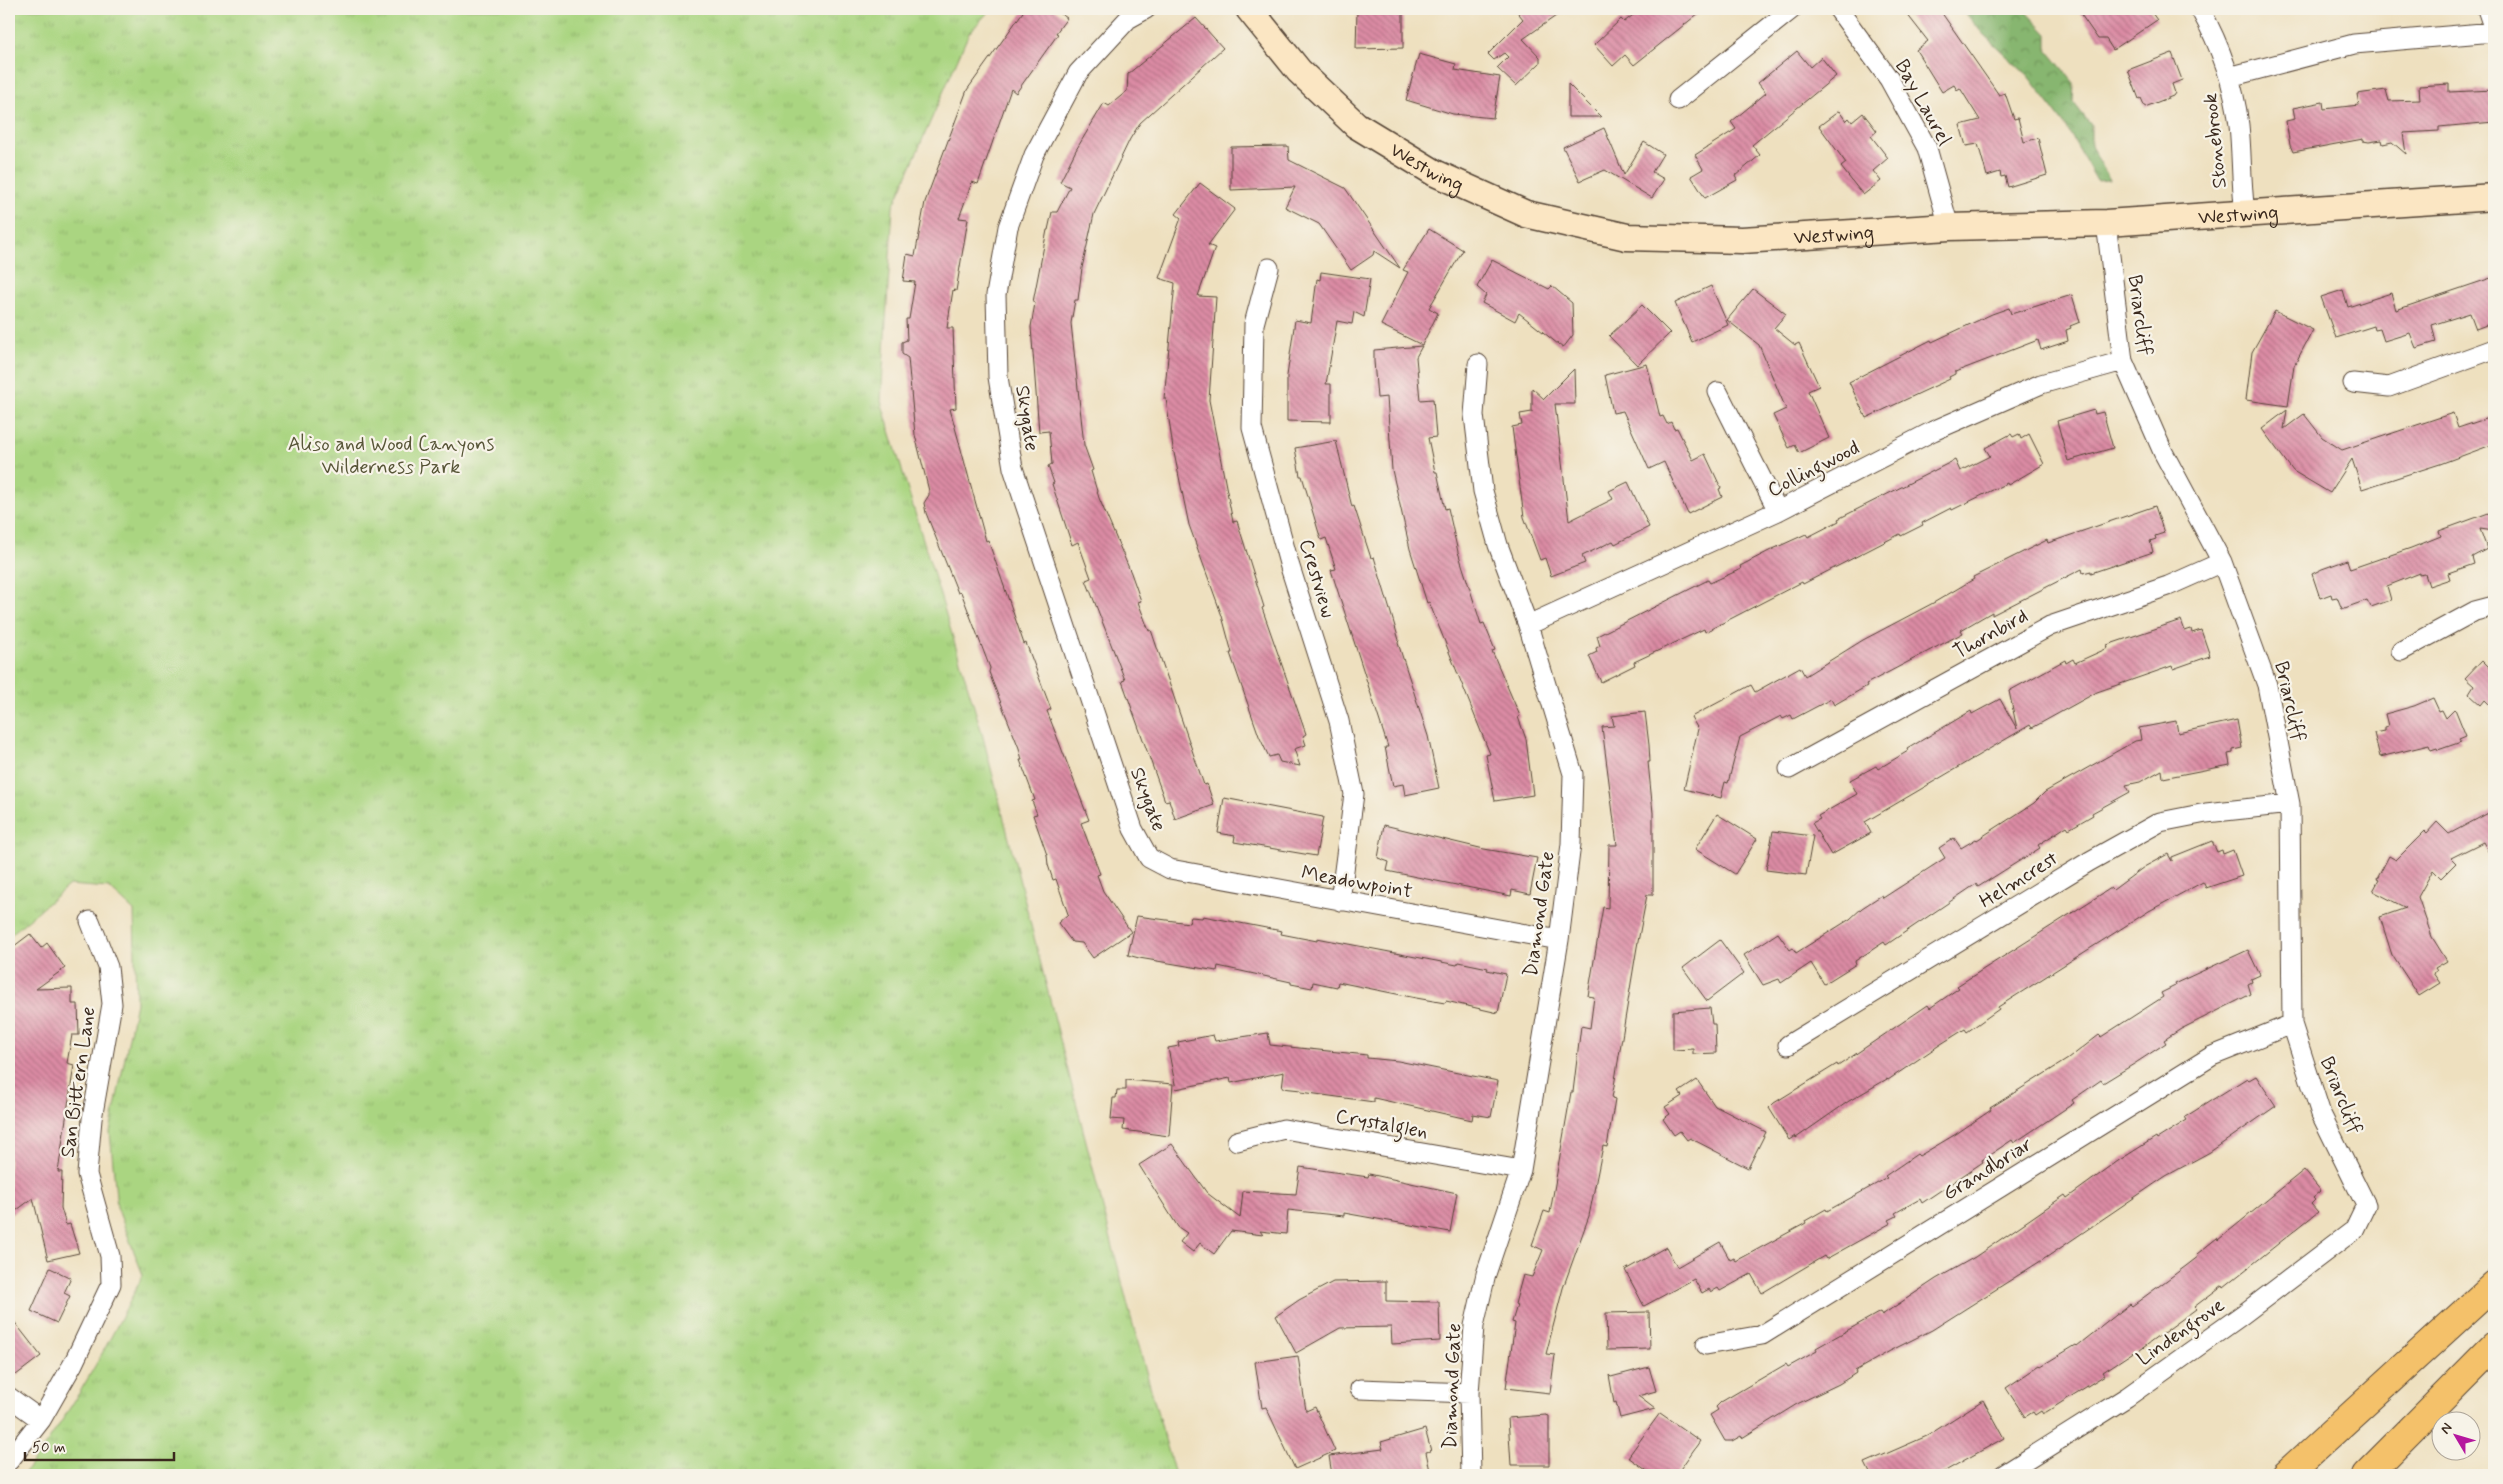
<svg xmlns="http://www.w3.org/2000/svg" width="2503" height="1484" viewBox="0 0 2503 1484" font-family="Mynerve,sans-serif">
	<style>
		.grass { fill: url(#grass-tufts); stroke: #728050 }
		.forest { fill: url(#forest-crowns); stroke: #617046 }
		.building { fill: url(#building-back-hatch) }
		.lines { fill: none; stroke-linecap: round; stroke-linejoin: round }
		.street-casing { stroke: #564536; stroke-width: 21 }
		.secondary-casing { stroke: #564536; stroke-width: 29 }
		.highway-casing { stroke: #564536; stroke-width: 30 }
		.street { stroke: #fff; stroke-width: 19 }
		.secondary { stroke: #fbe6c3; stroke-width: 26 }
		.highway { stroke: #f4c16a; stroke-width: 28 }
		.labels { text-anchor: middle; stroke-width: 4.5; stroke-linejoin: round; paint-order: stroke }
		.street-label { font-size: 20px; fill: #3b2a1e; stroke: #f7f3e8 }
		.park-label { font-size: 20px; fill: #575537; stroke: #f7f3e8 }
	</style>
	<defs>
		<pattern id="grass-tufts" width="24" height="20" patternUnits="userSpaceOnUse" patternTransform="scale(1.25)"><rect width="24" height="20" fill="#aad581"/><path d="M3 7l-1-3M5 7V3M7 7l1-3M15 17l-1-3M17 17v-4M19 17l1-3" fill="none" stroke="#93b76f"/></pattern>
		<pattern id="forest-crowns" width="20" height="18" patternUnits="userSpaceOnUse" patternTransform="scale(1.25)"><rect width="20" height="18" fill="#87b66f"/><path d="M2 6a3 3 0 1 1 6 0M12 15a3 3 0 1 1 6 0" fill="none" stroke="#70945b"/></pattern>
		<pattern id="building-back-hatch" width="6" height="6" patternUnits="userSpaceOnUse" patternTransform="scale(1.25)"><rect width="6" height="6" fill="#db8ba4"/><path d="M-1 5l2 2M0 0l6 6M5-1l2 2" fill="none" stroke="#b37285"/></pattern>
	</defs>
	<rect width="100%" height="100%" fill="#f7f3e8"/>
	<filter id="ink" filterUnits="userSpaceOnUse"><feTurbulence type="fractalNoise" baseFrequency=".02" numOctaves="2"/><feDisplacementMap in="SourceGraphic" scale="10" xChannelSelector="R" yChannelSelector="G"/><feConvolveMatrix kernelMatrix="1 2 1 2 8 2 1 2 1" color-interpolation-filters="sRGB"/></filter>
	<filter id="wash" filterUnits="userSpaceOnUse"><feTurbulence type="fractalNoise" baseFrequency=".0096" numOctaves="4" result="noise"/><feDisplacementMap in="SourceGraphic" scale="20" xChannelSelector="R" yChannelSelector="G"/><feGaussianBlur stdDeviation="1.12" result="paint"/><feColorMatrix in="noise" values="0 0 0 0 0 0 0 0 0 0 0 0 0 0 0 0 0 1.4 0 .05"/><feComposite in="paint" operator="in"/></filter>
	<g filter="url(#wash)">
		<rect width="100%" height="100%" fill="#eee0bf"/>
		<!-- grass -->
		<path class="grass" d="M9 9H991L969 33 893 207 881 401 982 733 1130 1314 1175 1475H23C71 1414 108 1345 143 1275L117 1207 110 1132 136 1003 134 911 109 888 69 885 9 936Z"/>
		<!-- forest -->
		<path class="forest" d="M1962 9H2023L2047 34V50L2074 83 2073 102 2091 125V146L2110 180 2097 181 2065 125 2028 76 1983 34Z"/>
		<g id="blocks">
			<!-- building -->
			<path class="building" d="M1025 9H1054L1067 18 1056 33 1058 34 1016 93 1011 89 978 184 972 182 959 218 968 219 956 291 953 290 947 328H953L956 408 950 409 986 541 988 540 1024 644 1026 643 1051 709 1047 711 1089 820 1081 823 1100 874 1097 875 1103 891 1131 932 1093 958 1082 943 1072 942 1058 923 1068 914 1056 879 1053 880 1048 865 1047 855 1033 815 1037 814 1032 801 1035 800 1020 760H1022L1019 748 993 683 989 672 990 668 961 592 958 593 926 513 924 503 929 495V491L915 435 908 358 902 354V342L907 340 906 319H909L915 282 903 281 907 254 915 256 925 202 967 90Z
				M1403 9V48L1356 49 1357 10Z
				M1515 9H1566L1523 39 1540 57V63L1516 86 1497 68 1508 57 1504 53 1494 60 1488 54 1523 19Z
				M1641 9H1704L1634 65 1625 55 1613 66 1594 45 1621 19 1624 22Z
				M1903 9H1939L1999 95 2005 93 2014 119 2018 118 2024 142 2038 138 2047 175 2008 187 2005 176 2001 177 2000 172 1987 176 1978 144 1966 146 1960 125 1980 120 1960 88 1957 90 1954 85 1942 92 1916 50 1928 41Z
				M2077 9H2149L2157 20 2113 50 2106 39H2098Z
				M1196 18 1223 48 1140 123 1130 139 1094 214 1082 268 1078 300H1075L1071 323 1084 445 1093 470 1091 471 1099 498 1131 573 1141 601 1138 602 1149 631 1151 630 1204 785 1207 784 1214 805 1175 819 1169 800 1165 801 1122 681 1125 680 1086 580 1091 578 1078 542 1072 545 1052 484 1054 483 1048 466 1052 464 1049 431 1039 432 1031 327 1035 303 1033 302 1047 230H1048L1052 212H1057L1070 187 1060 182 1076 150 1104 103 1109 106 1127 91 1128 74Z
				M1797 51 1810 67 1821 57 1836 76 1752 145 1760 155 1735 176 1737 180 1705 198 1691 176 1703 169 1695 155 1736 129 1731 122 1766 93 1758 83Z
				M2172 53 2182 80 2172 84 2175 93 2173 96 2145 107 2141 98 2139 99 2128 70Z
				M1419 54 1456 64 1455 70 1500 77 1493 118 1453 114 1406 100Z
				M1568 84 1601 117H1568Z
				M2449 84V92L2494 90V122L2439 127V131L2403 133 2406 154 2392 142 2383 144 2382 140 2369 142 2363 141V139L2293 152 2290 145 2286 121 2295 119 2293 108 2323 102 2324 109 2359 105 2357 94 2386 90 2389 101 2420 100 2419 86Z
				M1839 111 1846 121 1849 118 1852 122 1863 113 1877 131 1871 136 1888 158 1873 171 1881 181 1863 195 1841 167 1846 163 1819 126Z
				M1604 128 1624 175 1644 142 1663 154 1652 172 1664 179 1652 198 1605 170 1580 181 1563 147Z
				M1288 146 1289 160 1345 188 1400 268 1374 251 1373 255 1351 270 1319 224 1285 207 1295 187 1231 190V147Z
				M1200 183 1235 209 1208 245 1215 248 1198 296 1216 297 1209 400 1233 522 1237 521 1264 607 1262 608 1306 734 1303 736 1306 745 1294 749 1300 766 1280 762 1277 755 1269 757 1259 736 1230 653H1232L1222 616 1189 525 1173 448 1166 399H1164L1175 283 1159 278 1181 218 1176 214Z
				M1429 229 1463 250 1429 308 1438 313 1422 345 1381 325 1408 272 1403 270Z
				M1492 260 1549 289 1552 286 1572 303 1573 335 1563 348 1519 313 1515 321 1482 303 1486 295 1477 287Z
				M1321 272 1370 279 1364 317 1354 312 1352 324 1337 321 1326 384H1331V422L1287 421V376L1295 320 1311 323 1317 279 1320 280Z
				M2494 277V322L2476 329 2470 313 2432 325 2436 342 2416 348 2410 333 2384 341 2380 329 2375 330 2374 326 2336 338 2321 297 2343 290 2348 307 2391 293 2396 310Z
				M1711 286 1728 325 1692 342 1675 303Z
				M1753 289 1786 314 1774 328 1795 345 1799 343 1819 386 1808 391 1829 438 1799 453 1795 445 1789 448 1773 415 1786 409 1759 345 1727 320Z
				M2072 295 2080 322 2070 326 2071 328 2066 330 2068 341 2041 350 2038 340 1955 372V374L1949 377 1950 379 1866 418 1849 382 1931 340 1932 342 1992 314 2009 308 2011 314Z
				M1642 305 1670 333 1637 365 1609 336Z
				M2275 311 2313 330 2294 366 2288 406 2246 400 2252 352Z
				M1422 346 1416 357 1420 400 1433 399 1436 437 1428 438 1435 472H1437L1445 509 1448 508 1458 552 1481 624 1484 623 1495 650 1492 651 1520 716 1518 717 1526 739 1533 795 1495 801 1486 755 1490 754 1429 602 1427 603 1410 549 1392 470 1387 397 1377 398 1374 361V350Z
				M1647 364 1660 417 1663 416 1667 424 1671 422 1674 429 1677 428 1693 460 1705 454 1721 488 1719 489 1722 497 1688 514 1664 462 1649 469 1623 411 1613 413 1605 375Z
				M1574 369 1575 404H1555L1569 521 1613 499 1609 491 1628 482 1649 527 1615 544 1613 541 1582 556 1585 563 1551 576 1545 558 1540 560 1524 517 1512 427 1522 425 1520 414 1532 412V388L1544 399Z
				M2094 410 2095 414 2103 412 2113 448 2068 461 2057 421Z
				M2287 410 2284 429 2304 414 2322 437 2342 450 2453 413 2458 428 2494 416V444L2440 464 2362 489 2352 459 2330 493 2293 471 2262 429Z
				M2011 434 2013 437 2019 434 2021 439 2029 434 2044 464 2008 485 2007 483 1952 510 1951 508 1922 523 1923 525 1901 536 1900 534 1803 584 1802 582 1705 632 1704 629 1634 662 1635 665 1601 682 1589 656 1597 652 1596 648 1600 646 1597 636 1708 580 1710 583 1741 569 1740 566 1773 549 1806 534 1808 537 1839 521 1838 519 1955 460 1960 471 1990 456 1985 448Z
				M1336 441 1352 507 1354 506 1371 558 1374 557 1399 640 1398 643 1428 736 1439 788 1405 795 1403 784 1393 786 1385 747H1388L1331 570 1336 569 1326 538 1321 540 1302 476H1300L1295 448Z
				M2155 506 2164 533 2155 536 2156 539 2150 541 2153 552 2091 573V571L2083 573 2082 569 1992 615V612L1961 630 1963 633 1866 684 1867 686 1834 705 1831 699 1793 719 1791 715 1783 719 1781 716 1740 737 1728 783 1725 782 1721 798 1684 789 1698 729 1691 717 1751 685 1755 692 1800 667 1805 676 1863 640 1935 602 1974 579 1973 577 2047 540 2048 543Z
				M2494 511V531L2480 529 2487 549 2472 557 2474 564 2448 573 2450 579 2429 586 2425 574 2420 575V573L2387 586 2391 600 2371 607 2367 600 2342 609 2337 597 2332 598 2331 594 2320 598 2312 574 2322 569 2347 560 2350 569 2411 548 2441 536 2439 531Z
				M2181 620 2185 631 2191 629 2192 633 2201 630 2210 656 2173 669 2172 666 2097 692 2032 728 2030 725 1865 822 1871 833 1831 855 1812 823 1820 819 1818 816 1857 794 1850 780 1876 766 1878 769 1908 751 1907 749 1971 711 1972 714 2000 699 2017 729 2009 691 2065 660 2066 663 2073 659 2075 663 2108 648 2107 645Z
				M2482 660 2494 672V709L2485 700 2481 705 2469 694 2474 686 2465 678Z
				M2433 698 2439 711 2442 710 2446 718 2455 709 2466 736 2459 739 2461 742 2438 750 2437 748 2431 750 2429 745 2380 757 2374 733 2384 731V727L2388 726 2385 714 2414 706Z
				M1645 712 1649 745 1650 762H1648L1653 813V895H1647L1637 947 1612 1098 1615 1099 1607 1147 1603 1146 1589 1216 1563 1288 1546 1354 1555 1355 1550 1393 1506 1388 1515 1323 1512 1322 1517 1305 1515 1304 1523 1275 1532 1277 1543 1250 1532 1245 1544 1211 1550 1213 1571 1092H1573L1581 1026 1590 1028 1594 997 1588 996 1603 907 1608 908 1609 845H1617L1602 727 1614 726 1612 716Z
				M2237 720 2242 748 2233 750V753L2228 754 2230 765 2163 778 2162 770 2140 782 2126 785 2130 792 2092 813 2093 815 2069 829 2067 826 2038 845 2040 848 2008 868 1978 887 1976 884 1886 945 1884 942 1855 961 1856 964 1824 984 1811 963 1781 983 1779 979 1763 985 1744 955 1778 933 1790 950 1793 948 1796 953 1850 919 1862 908 1882 895 1883 898 1945 858 1939 848 1954 838 1961 848 1976 839 1977 840 2034 803 2045 792 2135 741 2141 740 2139 728 2176 721 2178 733Z
				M1224 798 1323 817 1316 856 1234 842 1235 836 1218 833Z
				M2494 810V862L2483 842 2451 858 2456 863 2441 878 2433 870 2418 897 2432 937 2447 961 2435 968 2437 971 2433 973 2440 983 2419 996 2392 955 2380 917 2406 908 2373 891 2379 880 2377 879 2389 856 2396 860 2425 831 2427 833 2437 822 2449 834Z
				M1717 814 1757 839 1735 874 1695 849Z
				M1384 825 1484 849 1537 858 1530 894 1512 890 1511 896 1387 871 1389 862 1378 858Z
				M1773 831 1813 836 1806 875 1766 870Z
				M2212 841 2217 852 2222 850 2223 854 2233 850 2242 876 2206 888 2203 882 2149 911 1998 1007 1999 1009 1967 1032 1965 1029 1941 1044 1888 1080 1887 1079 1849 1101 1796 1138 1795 1136 1789 1140 1769 1108 1774 1103 1837 1064 1838 1066 1928 1005 1930 1008 1959 988 1957 986 2111 888 2113 890 2144 867 2168 854 2172 861V857Z
				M1137 916 1189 923 1191 917 1202 918 1203 916 1282 931 1281 934 1317 941V938L1457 965 1459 962 1488 968 1487 970 1506 974 1498 1013 1446 1001 1445 1003 1416 998 1338 982 1337 987 1313 982 1312 988 1291 984V982L1218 966 1217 971 1139 958 1128 955Z
				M30 934 41 948 47 943 65 968 36 989 72 988V1004H78L79 1035H72L67 1063 74 1065 58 1172H62L61 1208 66 1225 70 1224 79 1253 48 1260 33 1198 9 1216V950Z
				M1720 940 1744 973 1707 1001 1683 968Z
				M2248 950 2260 975 2251 979 2252 982 2248 984 2251 994 2181 1029 2164 1040 2166 1043 2134 1064 2103 1083 2101 1080 2072 1100 2074 1103 2014 1143 2012 1140 1982 1160 1983 1162 1922 1203 1920 1199 1895 1213 1897 1216 1889 1220 1891 1223 1826 1259 1824 1256 1762 1293 1751 1274 1720 1291 1718 1288 1711 1292 1709 1289 1702 1293 1694 1279 1644 1306 1625 1270 1666 1247 1677 1267 1720 1242 1730 1260 1734 1258 1736 1261 1806 1223 1805 1221 1826 1209 1827 1211 1887 1178 1885 1176 1917 1154 1919 1156 1956 1134 1991 1110 1990 1108 2068 1059 2099 1035 2101 1037 2163 997 2161 993 2175 986 2174 984Z
				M1710 1008 1712 1024H1715L1716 1053 1693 1054V1049L1673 1050V1011Z
				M1268 1033 1270 1045 1367 1055V1058L1398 1061 1498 1081 1491 1117 1473 1114 1472 1120 1374 1098V1102L1301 1092V1090L1282 1088 1284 1072 1231 1083 1230 1078 1176 1089 1168 1048 1179 1046 1178 1042 1213 1035 1215 1041Z
				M2256 1076 2276 1106 2210 1152 2166 1176 2047 1257 1932 1330 1890 1351 1855 1371 1856 1373 1839 1384 1797 1404 1742 1438 1741 1436 1732 1441H1725L1710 1415 1718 1410 1716 1407 1721 1402 1786 1364 1788 1367 1817 1351 1816 1348 1880 1312 1882 1315 1936 1279 1975 1257 2065 1195 2067 1198 2118 1161 2156 1137 2157 1139 2187 1120 2185 1117 2247 1078 2249 1080Z
				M1126 1080 1173 1084 1169 1136 1123 1130 1124 1120 1111 1119 1113 1098H1116L1117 1090H1126Z
				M1697 1080 1715 1106 1766 1132 1748 1168 1690 1138 1687 1140 1680 1131 1674 1135 1663 1119 1670 1114 1665 1107 1682 1096 1679 1092Z
				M1172 1144 1207 1193 1240 1218 1243 1191 1296 1194 1300 1167 1368 1177 1369 1174 1457 1193 1450 1232 1344 1213V1216L1288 1210 1286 1234 1260 1231 1263 1235 1231 1231 1214 1254 1200 1243 1193 1252 1180 1242 1187 1233 1178 1227 1139 1165Z
				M2304 1170 2321 1191 2313 1198 2315 1200 2311 1204 2318 1212 2224 1287 2223 1285 2194 1307 2196 1309 2136 1353 2135 1351 2103 1372 2105 1375 2043 1414 2041 1411 2035 1415 2033 1412 2025 1417 2006 1388 2040 1365 2041 1366 2076 1345 2077 1346 2130 1304 2132 1306 2186 1266 2199 1256 2197 1254 2217 1238 2218 1240Z
				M50 1268 71 1278 64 1293 70 1296 57 1323 31 1311Z
				M1386 1281V1301L1439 1302 1440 1341 1392 1344 1391 1327 1340 1328 1296 1353 1276 1316 1299 1300 1333 1282Z
				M1649 1312 1650 1349 1607 1350 1606 1313Z
				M9 1315 41 1356 16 1375 9 1366Z
				M1298 1356 1306 1411 1315 1407 1335 1451 1295 1469 1266 1407 1262 1408 1255 1362Z
				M1649 1367 1656 1391 1638 1396 1655 1409 1620 1418 1616 1402 1614 1403 1609 1375 1611 1377Z
				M1983 1400 2004 1438 1938 1475H1871L1865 1463 1927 1436Z
				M1660 1413 1700 1441 1676 1475H1653L1628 1457Z
				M1546 1415 1549 1416V1465H1511L1508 1418Z
				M1425 1429 1431 1451 1426 1452 1430 1471 1411 1475H1332L1329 1456 1383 1449 1381 1442Z"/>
		</g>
	</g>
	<g filter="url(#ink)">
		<use href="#blocks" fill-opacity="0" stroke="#564536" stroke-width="1"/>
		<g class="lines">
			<!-- street casing -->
			<g class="street-casing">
				<path id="street" d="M1146 9 1128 19 1078 73 1034 155 1008 227 996 295 998 377 1013 468 1133 829 1149 858 1170 869 1559 940
					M1838 9 1889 79 1927 148 1949 227
					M2200 9C2220 45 2234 84 2239 125 2242 154 2241 184 2245 213
					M2487 9 2494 30
					M2229 77 2354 44 2494 32
					M1678 100 1792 9
					M1269 268 1254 324 1252 428 1290 567 1339 721 1354 794 1340 901
					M2353 383 2389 387 2494 349
					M1718 392 1778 511
					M1528 625 1778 511 1933 431 2041 384 2123 361
					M2401 651 2475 611 2494 606
					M1789 769 2050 626 2168 586 2222 562
					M1788 1045 2090 861 2160 822 2206 813 2290 804
					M1237 1141 1284 1129 1521 1170
					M1706 1345 1762 1335 2212 1056 2292 1024
					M1360 1389 1469 1393
					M9 1397 41 1420
					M9 1461 41 1420 73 1364 111 1284 110 1256 87 1174 92 1119 112 1004 108 967 90 921
					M1471 1475 1469 1393 1474 1326 1486 1274 1521 1170 1559 940 1571 844 1573 774 1528 625 1498 545 1483 491 1474 415 1478 364
					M2003 1475 2127 1397 2242 1315 2354 1230 2366 1205 2321 1114 2292 1024 2290 804 2267 685 2222 562 2163 452 2123 361 2106 223"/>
			</g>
			<!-- secondary casing -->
			<g class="secondary-casing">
				<g id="secondary">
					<path id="s1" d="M1249 9 1299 71 1356 125 1435 173 1526 214 1627 237 1742 240 1949 227 2106 223 2494 197"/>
				</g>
			</g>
			<!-- highway casing -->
			<g class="highway-casing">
				<path id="highway" d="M2286 1475 2494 1285
					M2366 1475 2494 1346"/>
			</g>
			<!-- street -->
			<use href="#street" class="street"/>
			<!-- secondary -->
			<use href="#secondary" class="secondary"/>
			<!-- highway -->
			<use href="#highway" class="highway"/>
		</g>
	</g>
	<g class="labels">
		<!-- street labels -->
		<g class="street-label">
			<text transform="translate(1924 102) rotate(61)" y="7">Bay Laurel</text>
			<text transform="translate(2214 141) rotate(-96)" y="7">Stonebrook</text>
			<text dy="7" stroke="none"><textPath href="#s1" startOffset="241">Westwing</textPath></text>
			<text dy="7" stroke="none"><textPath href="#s1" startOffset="1066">Westwing</textPath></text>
			<text dy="7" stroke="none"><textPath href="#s1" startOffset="661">Westwing</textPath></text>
			<text transform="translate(2141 315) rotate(82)" y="7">Briarcliff</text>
			<text transform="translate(1028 418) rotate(81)" y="7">Skygate</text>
			<text transform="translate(1813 468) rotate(-27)" y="7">Collingwood</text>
			<text transform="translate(1318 578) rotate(73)" y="7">Crestview</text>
			<text transform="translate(1990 633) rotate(-29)" y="7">Thornbird</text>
			<text transform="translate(2291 701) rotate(77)" y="7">Briarcliff</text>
			<text transform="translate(1149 799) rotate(69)" y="7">Skygate</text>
			<text transform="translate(2018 879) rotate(-32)" y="7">Helmcrest</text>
			<text transform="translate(1357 881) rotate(10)" y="7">Meadowpoint</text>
			<text transform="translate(1538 914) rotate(-82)" y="7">Diamond Gate</text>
			<text transform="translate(77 1082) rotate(-82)" y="7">San Bittern Lane</text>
			<text transform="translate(2342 1095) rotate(68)" y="7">Briarcliff</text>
			<text transform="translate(1382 1123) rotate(10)" y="7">Crystalglen</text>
			<text transform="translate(1987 1168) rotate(-32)" y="7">Grandbriar</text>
			<text transform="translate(2180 1331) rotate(-35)" y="7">Lindengrove</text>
			<text transform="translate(1451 1386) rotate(-88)" y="7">Diamond Gate</text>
		</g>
		<!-- park labels -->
		<g class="park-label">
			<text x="391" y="450">Aliso and Wood Canyons<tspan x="391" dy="23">Wilderness Park</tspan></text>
		</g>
	</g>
	<!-- margin -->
	<rect width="2503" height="1484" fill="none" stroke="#f7f3e8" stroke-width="30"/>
	<!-- north arrow -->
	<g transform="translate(2456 1436) rotate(308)"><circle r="24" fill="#f7f3e8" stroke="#aca397"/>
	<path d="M0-4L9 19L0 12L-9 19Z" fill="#b5179e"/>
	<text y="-8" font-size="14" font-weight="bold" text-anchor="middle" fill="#3b2a1e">N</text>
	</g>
	<!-- scale -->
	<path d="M25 1452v8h149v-8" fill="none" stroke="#3b2a1e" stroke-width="2.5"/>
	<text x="32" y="1452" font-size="15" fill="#3b2a1e" stroke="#f7f3e8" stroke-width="4" paint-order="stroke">50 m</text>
</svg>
